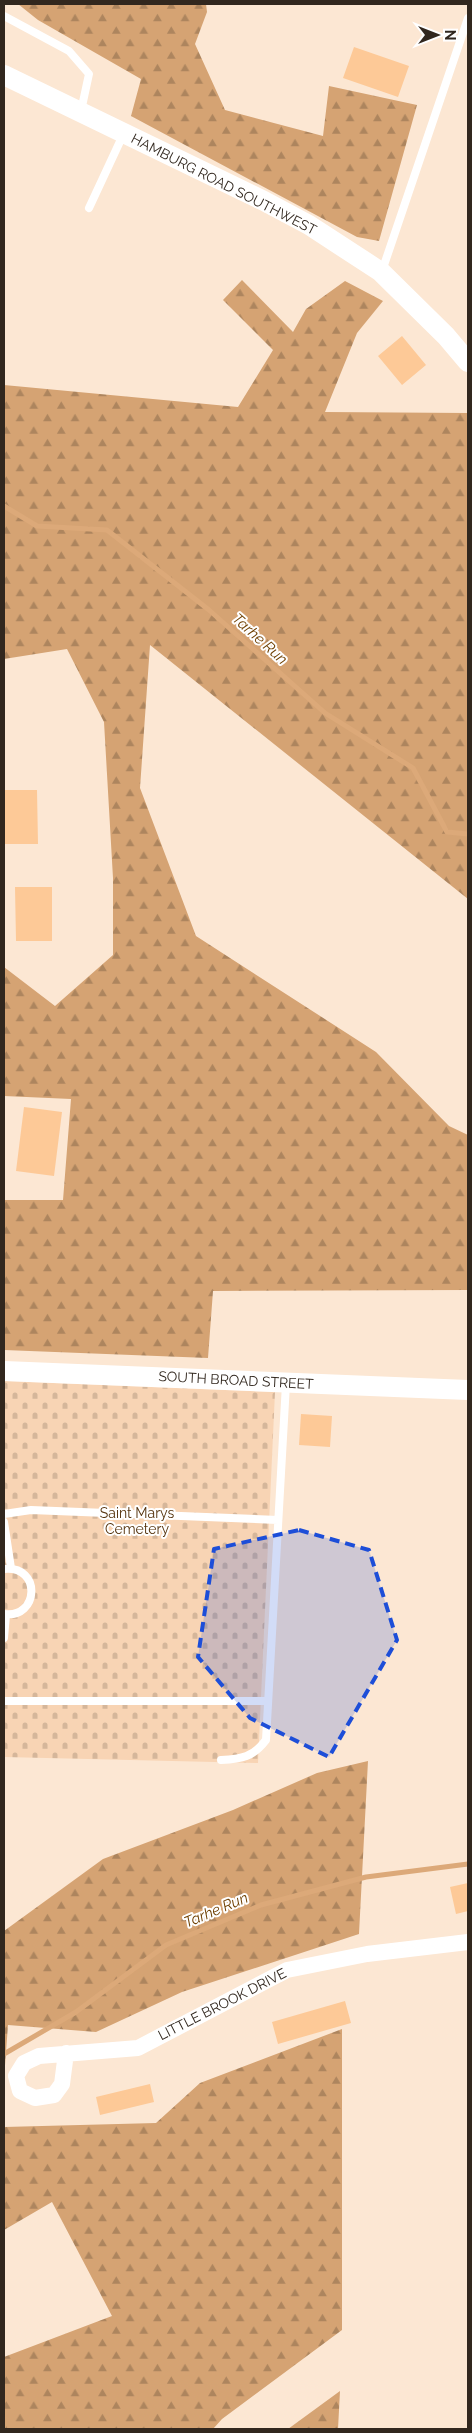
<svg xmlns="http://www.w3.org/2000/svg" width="472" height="2433" viewBox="0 0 472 2433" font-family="Raleway,sans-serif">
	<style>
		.forest { fill: url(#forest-firs) }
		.cemetery { fill: url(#cemetery-stones) }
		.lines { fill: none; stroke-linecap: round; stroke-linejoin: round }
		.stream { stroke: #dca979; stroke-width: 5 }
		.building { fill: #fdc997 }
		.service { stroke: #fff; stroke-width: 8 }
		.minor { stroke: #fff; stroke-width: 16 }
		.tertiary { stroke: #fff; stroke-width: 20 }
		.marked { fill: #1d4ed8; fill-opacity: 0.2; stroke: #1d4ed8; stroke-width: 4; stroke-dasharray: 10 6; stroke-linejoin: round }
		.labels { text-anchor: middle; stroke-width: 4; stroke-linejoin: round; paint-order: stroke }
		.street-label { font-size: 14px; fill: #31271e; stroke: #fff }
		.park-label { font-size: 14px; fill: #55330d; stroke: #fff }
		.water-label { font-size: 15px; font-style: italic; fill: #6e3f00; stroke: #fff }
	</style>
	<defs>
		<pattern id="forest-firs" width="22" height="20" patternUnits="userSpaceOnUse" patternTransform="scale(1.25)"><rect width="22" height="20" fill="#d5a373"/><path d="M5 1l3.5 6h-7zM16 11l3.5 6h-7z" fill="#ad855e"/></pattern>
		<pattern id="cemetery-stones" width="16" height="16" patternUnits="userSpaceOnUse" patternTransform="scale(1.25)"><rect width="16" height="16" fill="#f8d4b4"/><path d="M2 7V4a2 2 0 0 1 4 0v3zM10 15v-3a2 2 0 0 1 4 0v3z" fill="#d5b69a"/></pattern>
	</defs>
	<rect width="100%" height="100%" fill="#fce7d3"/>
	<!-- forest -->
	<path class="forest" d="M18 4H206L207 12 195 44 225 110 323 136 329 86 417 105 379 241 357 237 131 116 141 79 38 20Z
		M242 280 293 332 306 309 345 281 383 301 357 333 325 412 468 413V899L150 645 140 788 196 936 376 1052 449 1126 468 1135V1290L213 1291 208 1358 4 1350V1200H63L71 1099 4 1096V967L55 1006 113 955V878L104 722 67 649 4 659V385L238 407 273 350 223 300Z
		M368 1761 359 1934 182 1992 96 2032 8 2025 4 2079V1931L103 1859 233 1810 317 1773Z
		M342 2029V2330L222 2419 213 2429H4V2357L112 2316 52 2202 4 2230V2127L156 2123 200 2083Z
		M340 2391 338 2429H288Z"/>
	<!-- cemetery -->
	<path class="cemetery" d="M4 1381 275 1392 258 1763 4 1757Z"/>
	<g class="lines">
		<!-- stream -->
		<path class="stream" d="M4 506 37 526 107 530 209 610 325 713 413 768 447 832 468 834
			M4 2054 76 2012 166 1945 261 1905 366 1877 468 1864"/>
	</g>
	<!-- building -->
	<path class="building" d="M354 47 409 66 398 97 343 78Z
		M402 336 426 365 402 385 378 356Z
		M4 790H37L38 844H4Z
		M15 887H52V941H16Z
		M24 1107 62 1112 54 1176 16 1171Z
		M301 1414 332 1416 330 1447 299 1445Z
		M468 1883V1911L456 1914 450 1887Z
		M345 2001 351 2023 278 2044 272 2022Z
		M150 2084 154 2102 100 2115 96 2097Z"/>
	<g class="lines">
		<!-- service -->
		<path class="service" d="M4 16 69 51 89 74 81 111
			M89 208 123 135
			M382 271 468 18
			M4 1514 31 1510 278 1520
			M4 1522 11 1568
			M4 1569C42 1565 39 1619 4 1614
			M4 1638 6 1615
			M4 1701H268
			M221 1760C242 1759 253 1757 266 1740L286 1384"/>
		<!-- minor -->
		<path class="minor" d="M66 2053 62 2084 54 2095 35 2098 20 2091 16 2076 24 2063 39 2056 138 2048 287 1970 367 1954 468 1942"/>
		<!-- tertiary -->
		<path class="tertiary" d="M4 75 264 201 309 225 381 272 446 336 468 362
			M4 1371 468 1390"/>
	</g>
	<!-- marked area -->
	<path class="marked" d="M299 1530 369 1550 397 1640 329 1757 250 1718 198 1657 214 1549Z"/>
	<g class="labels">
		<!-- street labels -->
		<g class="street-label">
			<text transform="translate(224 184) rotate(27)" y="5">HAMBURG ROAD SOUTHWEST</text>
			<text transform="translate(236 1380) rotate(3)" y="5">SOUTH BROAD STREET</text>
			<text transform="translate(222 2004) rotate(-27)" y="5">LITTLE BROOK DRIVE</text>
		</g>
		<!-- park labels -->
		<g class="park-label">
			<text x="137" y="1518">Saint Marys<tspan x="137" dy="16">Cemetery</tspan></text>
		</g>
		<!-- water labels -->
		<g class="water-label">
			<text transform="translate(260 639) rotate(42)" y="5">Tarhe Run</text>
			<text transform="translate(216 1910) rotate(-23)" y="5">Tarhe Run</text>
		</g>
	</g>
	<!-- border -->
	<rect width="472" height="2433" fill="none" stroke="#31271e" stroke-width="10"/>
	<!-- north arrow -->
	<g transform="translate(437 35) rotate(90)" stroke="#ffffff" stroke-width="4" paint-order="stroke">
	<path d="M0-4L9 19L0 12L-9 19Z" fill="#31271e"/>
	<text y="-8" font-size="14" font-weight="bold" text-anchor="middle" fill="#31271e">N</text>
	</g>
</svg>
